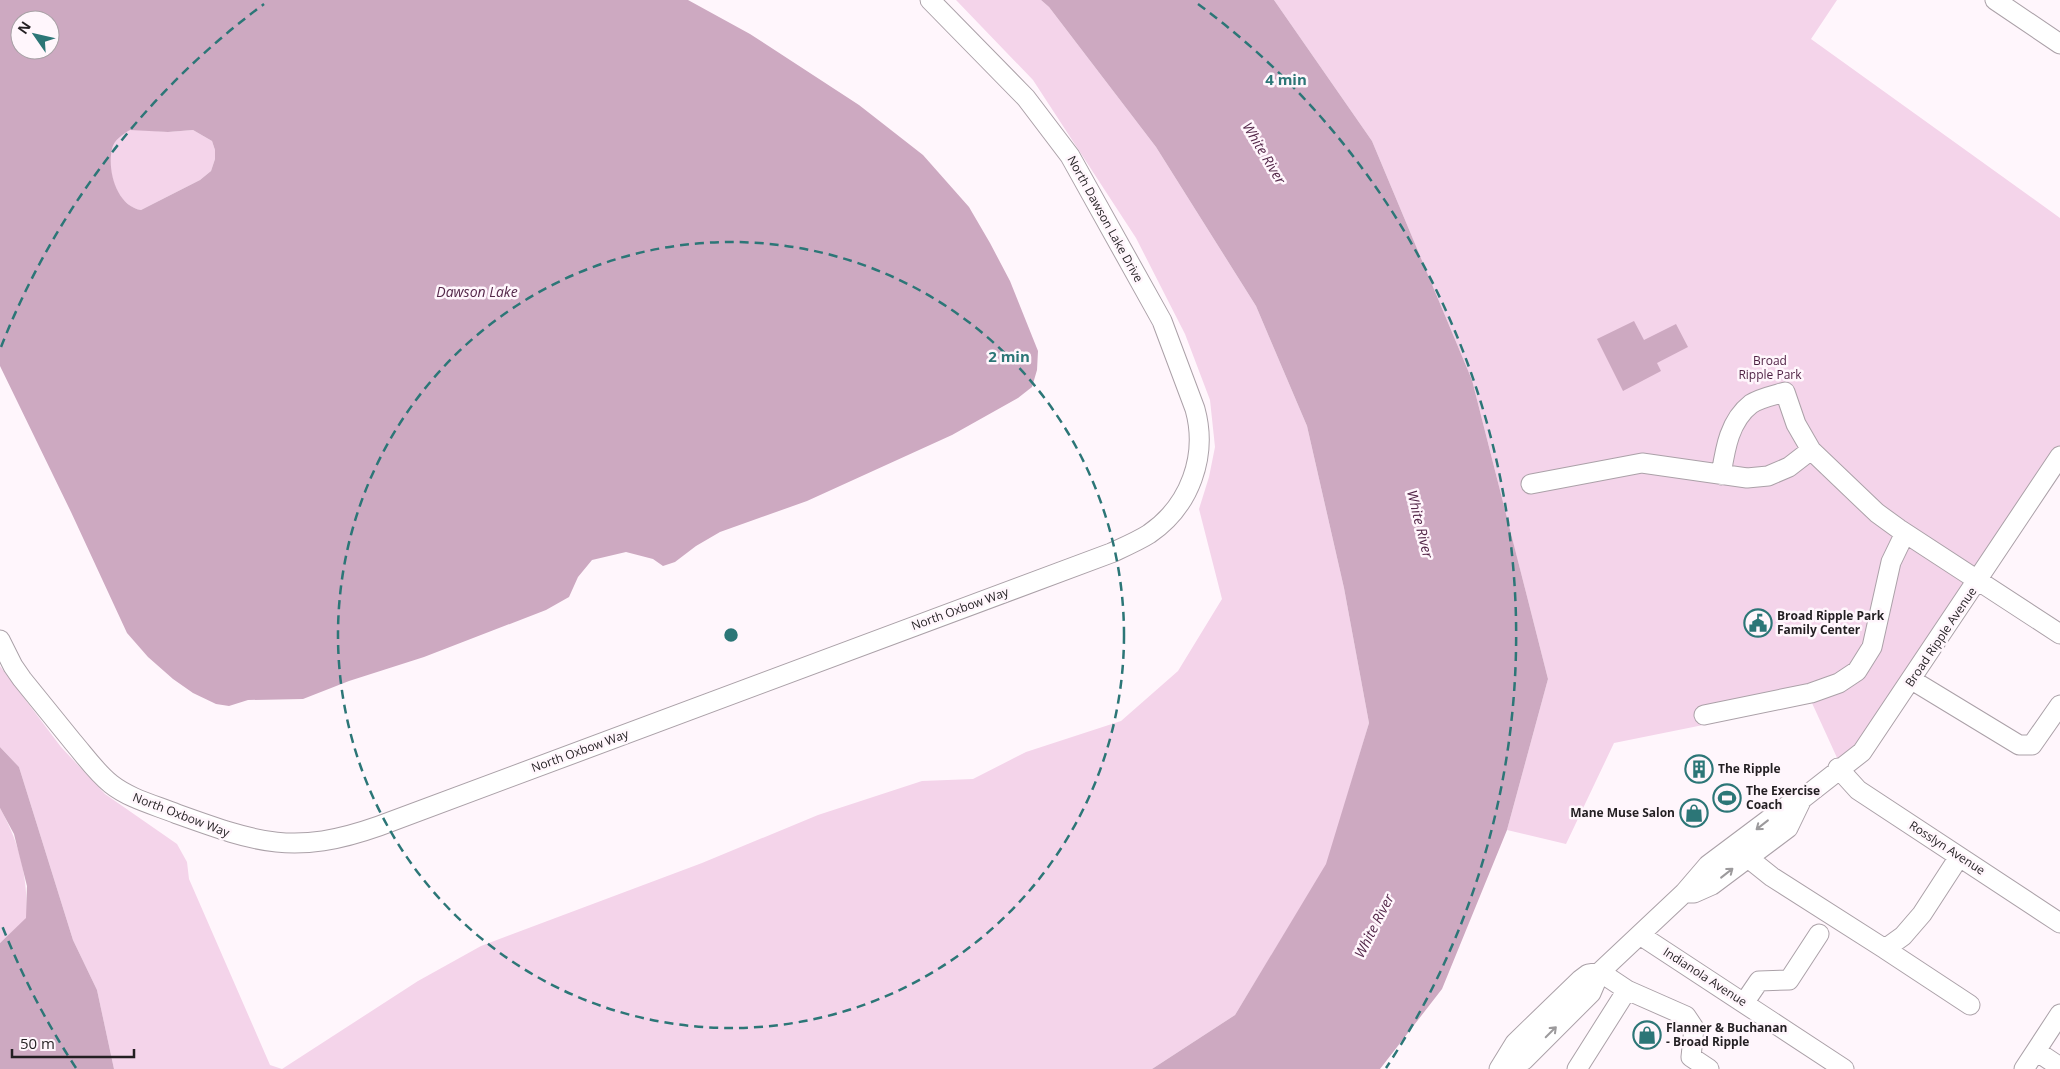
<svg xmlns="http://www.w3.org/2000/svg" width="2060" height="1069" viewBox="0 0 2060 1069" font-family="'Open Sans',sans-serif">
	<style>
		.green { fill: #f4d4ea }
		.water { fill: #cda9c1; fill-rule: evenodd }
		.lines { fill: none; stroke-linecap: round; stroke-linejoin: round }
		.minor-casing { stroke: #aba1a8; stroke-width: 21 }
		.minor { stroke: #fff; stroke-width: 19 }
		.oneway { stroke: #9c9a9c }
		.ring { fill: none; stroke: #2c7677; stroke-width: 2.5; stroke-dasharray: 9 6 }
		.labels { text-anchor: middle; stroke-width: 5; stroke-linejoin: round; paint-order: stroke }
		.street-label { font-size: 12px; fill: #231f22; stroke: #fff6fc }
		.park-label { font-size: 12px; fill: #4c1f41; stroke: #fff6fc }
		.poi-label { font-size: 12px; font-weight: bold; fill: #231f22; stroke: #fff6fc; text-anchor: start }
		.water-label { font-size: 14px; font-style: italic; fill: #542749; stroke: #fff6fc }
		.centre { fill: #2c7677; stroke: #fff6fc; stroke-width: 2.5 }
		.ring-label { font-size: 15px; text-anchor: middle; font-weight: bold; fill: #2c7677; stroke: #fff6fc; stroke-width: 5; stroke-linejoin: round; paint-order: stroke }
	</style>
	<rect width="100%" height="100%" fill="#fff6fc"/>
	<!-- green -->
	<path class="green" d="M956 0H1041L1049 7 1156 147 1256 306 1307 426 1344 588 1369 723 1327 864 1235 1015 1152 1069H282L418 981 481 946 702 863 818 815 922 781 973 779 1026 752 1121 721 1178 671 1222 599 1199 509 1209 477 1215 447 1210 400 1185 334 1136 238 1033 80Z
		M1274 0H1837L1811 39 2060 218V456L1844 773 1812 703 1614 743 1566 844 1507 830 1548 679 1472 380 1372 141Z
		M130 129 168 132 193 130 212 141 215 150V159L211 171 200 180 141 210C117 206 106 171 112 149 114 140 123 134 130 129Z
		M0 666 61 747 105 794 177 844 187 862 189 879 270 1065 282 1069H114L97 990 73 940 19 767 0 747Z
		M0 808C21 846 27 876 27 918L0 943Z"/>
	<!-- water -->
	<path class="water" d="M0 0H688L750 34 859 105 923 155 969 207 990 243 1010 281 1038 351 1037 370 1032 387 1018 398 952 435 807 501 720 532 696 546 675 562 663 566 653 559 626 552 592 560 578 577 569 597 546 610 424 657 349 681 303 699 248 700 229 706 216 704 193 693 173 679 148 657 127 633 71 512 0 366ZM20 20H50V50H20ZM130 130 168 132 193 130 212 141 215 150V159L211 171 200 180 141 210C117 206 107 171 112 149 114 140 123 134 130 130Z
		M1041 0H1274L1372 141 1472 380 1548 679 1507 830 1442 989 1380 1069H1152L1235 1015 1326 864 1369 723 1344 588 1307 426 1256 306 1156 147 1049 7Z
		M1634 321 1644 340 1676 324 1688 347 1657 363 1661 371 1623 391 1597 339Z
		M0 747 19 767 73 940 97 990 114 1069H0V943L26 918 27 886 14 834 0 808Z"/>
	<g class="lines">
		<!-- minor casing -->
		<g class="minor-casing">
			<path id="minor" d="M1995 0 2060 44
				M1721 475C1725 450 1729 421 1751 404 1760 398 1775 395 1785 392L1796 424 1811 450
				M1531 484 1642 463 1747 478 1768 476 1789 467 1811 450 1877 513 1899 529 2060 634
				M0 640 13 666 22 679C39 700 56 721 73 742 85 756 96 772 111 784 130 799 155 805 177 814 258 843 294 856 379 826L1111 553C1124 547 1138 541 1149 534 1190 506 1208 456 1195 409L1162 321 1070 156 1026 98 930 0
				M1912 680 2019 745H2032L2060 705
				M1704 715 1811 693 1839 683 1857 671 1872 647 1891 562 1905 533
				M1838 768 1858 790 2060 923
				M1747 857 1772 877 1885 949 1903 936 1922 914 1959 857
				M1684 893H1694L1712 885 1788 828 1802 799
				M1640 935 1844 1069
				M1885 949 1970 1005
				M1600 972 1627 990 1686 1016 1694 1028 1691 1057 1709 1069
				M1744 1003 1759 981 1789 980 1819 934
				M2036 1051 2060 1067
				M1499 1069 1509 1068 1524 1060 1591 993 1600 972 1684 893 1708 865 1792 802 1802 799 1862 752 2060 456
				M1499 1069 1515 1043 1580 980 1588 974 1600 972
				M1577 1069 1627 990
				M2024 1069 2060 1014"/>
		</g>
		<!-- minor -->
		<use href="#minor" class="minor"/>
	</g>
	<!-- one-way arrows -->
	<defs><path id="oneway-shaft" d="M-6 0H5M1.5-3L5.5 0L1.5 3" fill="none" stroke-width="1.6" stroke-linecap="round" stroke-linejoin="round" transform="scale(1.25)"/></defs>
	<g class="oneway">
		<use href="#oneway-shaft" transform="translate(1762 825) rotate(142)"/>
		<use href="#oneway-shaft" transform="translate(1727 873) rotate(-38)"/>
		<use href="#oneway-shaft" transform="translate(1551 1032) rotate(-45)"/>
	</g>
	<!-- distance rings -->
	<g class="ring">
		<circle cx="731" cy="635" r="393"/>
		<path d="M76 1068A785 785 0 0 1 1 923M1 347A785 785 0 0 1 264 4M1198 4A785 785 0 0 1 1386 1068"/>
	</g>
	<!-- icons -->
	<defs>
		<g id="civic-ring" transform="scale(1.4375)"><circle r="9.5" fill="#fff6fc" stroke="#2c7677" stroke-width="1.5"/><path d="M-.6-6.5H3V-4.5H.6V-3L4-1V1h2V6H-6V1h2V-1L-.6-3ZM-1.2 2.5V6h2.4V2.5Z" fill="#2c7677"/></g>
		<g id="building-ring" transform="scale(1.4375)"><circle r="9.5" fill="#fff6fc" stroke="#2c7677" stroke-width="1.5"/><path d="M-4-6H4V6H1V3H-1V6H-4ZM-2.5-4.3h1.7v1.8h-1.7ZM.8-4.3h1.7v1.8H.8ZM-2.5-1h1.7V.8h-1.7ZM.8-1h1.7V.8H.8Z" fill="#2c7677"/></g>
		<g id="stadium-ring" transform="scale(1.4375)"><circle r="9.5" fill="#fff6fc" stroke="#2c7677" stroke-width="1.5"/><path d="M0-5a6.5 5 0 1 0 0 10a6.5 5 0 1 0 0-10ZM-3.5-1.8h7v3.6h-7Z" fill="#2c7677"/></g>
		<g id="shop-ring" transform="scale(1.4375)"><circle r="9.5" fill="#fff6fc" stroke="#2c7677" stroke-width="1.5"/><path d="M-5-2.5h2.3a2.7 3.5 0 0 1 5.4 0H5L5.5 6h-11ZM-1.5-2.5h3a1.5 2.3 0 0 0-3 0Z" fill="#2c7677"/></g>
	</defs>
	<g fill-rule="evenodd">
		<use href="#civic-ring" x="1758" y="623"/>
		<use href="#building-ring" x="1699" y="769"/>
		<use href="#stadium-ring" x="1727" y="798"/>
		<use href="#shop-ring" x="1694" y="813"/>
		<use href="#shop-ring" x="1647" y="1035"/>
	</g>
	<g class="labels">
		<!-- street labels -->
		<g class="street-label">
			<text transform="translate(1105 219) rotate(61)" y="4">North Dawson Lake Drive</text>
			<text transform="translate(960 609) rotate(-20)" y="4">North Oxbow Way</text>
			<text transform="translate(1941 637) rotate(-56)" y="4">Broad Ripple Avenue</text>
			<text transform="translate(580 751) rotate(-20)" y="4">North Oxbow Way</text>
			<text transform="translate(181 815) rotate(21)" y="4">North Oxbow Way</text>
			<text transform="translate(1947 848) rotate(33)" y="4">Rosslyn Avenue</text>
			<text transform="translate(1705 977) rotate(33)" y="4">Indianola Avenue</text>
		</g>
		<!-- park labels -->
		<g class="park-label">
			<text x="1770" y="365">Broad<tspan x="1770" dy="14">Ripple Park</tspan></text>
		</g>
		<!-- poi labels -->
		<g class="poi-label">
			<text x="1777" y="620">Broad Ripple Park<tspan x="1777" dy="14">Family Center</tspan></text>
			<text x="1718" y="773">The Ripple</text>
			<text x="1746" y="795">The Exercise<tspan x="1746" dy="14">Coach</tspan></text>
			<text x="1675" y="817" text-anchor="end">Mane Muse Salon</text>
			<text x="1666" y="1032">Flanner &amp; Buchanan<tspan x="1666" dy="14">- Broad Ripple</tspan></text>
		</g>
		<!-- water labels -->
		<g class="water-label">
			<text transform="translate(1264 153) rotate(59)" y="5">White River</text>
			<text x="477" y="297">Dawson Lake</text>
			<text transform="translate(1420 524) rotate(76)" y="5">White River</text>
			<text transform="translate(1374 926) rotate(-63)" y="5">White River</text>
		</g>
	</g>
	<circle cx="731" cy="635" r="8" class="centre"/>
	<g class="ring-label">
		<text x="1286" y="85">4 min</text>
		<text x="1009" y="362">2 min</text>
	</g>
	<!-- north arrow -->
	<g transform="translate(35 35) rotate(304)"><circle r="24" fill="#fff6fc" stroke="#a7a0a5"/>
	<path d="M0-4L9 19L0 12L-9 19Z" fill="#2c7677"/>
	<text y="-8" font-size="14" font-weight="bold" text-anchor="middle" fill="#231f22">N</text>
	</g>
	<!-- scale -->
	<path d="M12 1049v8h122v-8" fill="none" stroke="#231f22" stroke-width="2.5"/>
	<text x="20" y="1049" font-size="15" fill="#231f22" stroke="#fff6fc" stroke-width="4" paint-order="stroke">50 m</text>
</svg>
